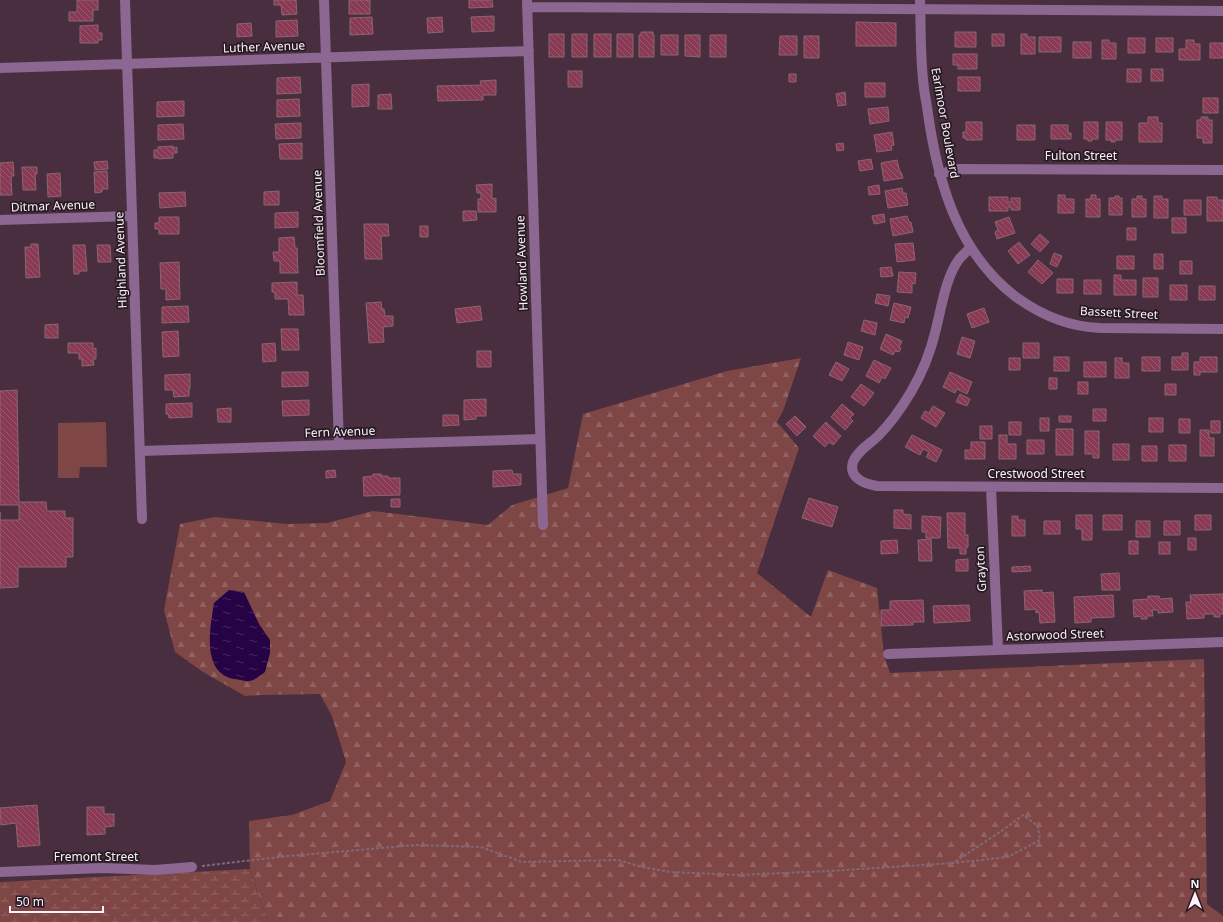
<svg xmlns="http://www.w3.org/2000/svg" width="1223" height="922" viewBox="0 0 1223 922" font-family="'Noto Sans',sans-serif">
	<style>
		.forest { fill: url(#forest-firs) }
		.wetland { fill: url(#wetland-marsh) }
		.park { fill: #7f4646 }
		.water { fill: url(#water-ripples) }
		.building { fill: url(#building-back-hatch); stroke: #8a6670 }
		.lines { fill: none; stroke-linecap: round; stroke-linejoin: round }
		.path { stroke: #806978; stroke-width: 2; stroke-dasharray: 3 2; stroke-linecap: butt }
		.minor { stroke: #8b6791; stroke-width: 10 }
		.labels { text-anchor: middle; stroke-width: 3.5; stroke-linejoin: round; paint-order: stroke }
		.street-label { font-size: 12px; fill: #feeff8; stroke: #271b23 }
	</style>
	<defs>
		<pattern id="forest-firs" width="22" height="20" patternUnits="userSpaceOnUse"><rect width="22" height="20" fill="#7f4646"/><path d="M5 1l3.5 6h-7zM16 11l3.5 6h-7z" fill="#926161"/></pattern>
		<pattern id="wetland-marsh" width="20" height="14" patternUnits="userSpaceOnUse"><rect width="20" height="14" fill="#7f4646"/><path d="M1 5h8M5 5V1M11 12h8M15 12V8" fill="none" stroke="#926161"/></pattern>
		<pattern id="water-ripples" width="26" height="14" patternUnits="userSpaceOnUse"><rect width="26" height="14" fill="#250344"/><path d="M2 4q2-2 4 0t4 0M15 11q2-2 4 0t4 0" fill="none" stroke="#462860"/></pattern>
		<pattern id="building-back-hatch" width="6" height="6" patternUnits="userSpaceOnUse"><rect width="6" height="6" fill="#883a54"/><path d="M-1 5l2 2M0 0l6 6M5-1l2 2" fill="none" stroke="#9a576d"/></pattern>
	</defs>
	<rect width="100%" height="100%" fill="#492e3f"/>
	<!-- forest -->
	<path class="forest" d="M801 358 783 411 777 422 799 448 757 573 811 617 828 570 877 588 884 656 890 673 1204 659 1207 904 1223 916V922H268L250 869 249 821 292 815 330 801 346 762 332 716 320 694 260 695 245 696 203 672 175 652 164 610 180 524 215 517 287 524 327 523 373 511 488 525 512 505 568 488 583 414 727 371Z"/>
	<!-- wetland -->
	<path class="wetland" d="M250 869 268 922H0V882Z"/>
	<!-- park -->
	<path class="park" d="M106 422 107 467H80L79 478H58V423Z"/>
	<!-- water -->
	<path class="water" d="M229 590 244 592 259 624 270 640V653L265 672C261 675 254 681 249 681 245 682 238 679 234 679 201 673 210 627 214 603Z"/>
	<!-- building -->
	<path class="building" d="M77 0H98V10H93V21H69V12H77Z
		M274 0H296L297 14 282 15 281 5H274Z
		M349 0H370V14H349Z
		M469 0H492L493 7 469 8Z
		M494 16V31L472 32 471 17Z
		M372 17 373 34 350 35V18Z
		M442 17 443 32 428 33 427 18Z
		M297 20 298 36 276 37V21Z
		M856 22 896 23V46H856Z
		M251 23 252 36 237 37V24Z
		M98 25V33H102V40H98V43H80V26Z
		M641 32H653V35H654V57H639V35H641Z
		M955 32H976V47H955Z
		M549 34H564V57H549Z
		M572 34H587V57H572Z
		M594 34H611V57H594Z
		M617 34H633V57H617Z
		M992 34H1004V46H992Z
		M1021 34H1027V37H1035V54H1021Z
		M661 35H678V55H661Z
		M685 35H700V57L685 56Z
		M710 35H726V57H710Z
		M780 36H797V55H779Z
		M804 36H819V58H804Z
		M1039 37H1061V52H1039Z
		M1128 38H1145V53H1128Z
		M1156 38H1173V52H1156Z
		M1102 40H1109V43H1116V59H1102Z
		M1186 40H1194V44H1200V60H1179V49H1186Z
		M1073 42H1091V58H1073Z
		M1210 43H1223V58H1210Z
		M953 54H977V69H958V65H953Z
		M1127 69H1141V82H1127Z
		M1151 69H1163V81H1151Z
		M568 71H582V87H568Z
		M789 74H796V82H789Z
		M300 77 301 93 277 94V78Z
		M958 77H980V91H958Z
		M496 80V95H483V100L438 101 437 86 481 85 480 81Z
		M865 83H885V97H865Z
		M369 84V106L352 107V85Z
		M845 92 846 105 838 106 836 94Z
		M391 94 392 109H378V95Z
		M1203 98H1218V113H1203Z
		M299 99 300 116 277 117V100Z
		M184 101V116L157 117V102Z
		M888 107 889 121 870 124 868 109Z
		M1148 117H1158V123H1162V142H1139V123H1148Z
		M1201 117H1208V120H1212V143H1203V138H1197V120H1201Z
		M966 122H982V140H966V138H963V132H966Z
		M1084 122H1098V139H1092V141H1088V139H1084Z
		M1106 122H1122V140H1115V142H1111V140H1106Z
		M301 123V138L276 139 275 124Z
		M183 124 184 139 158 140V125Z
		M1017 125H1035V140H1017Z
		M1051 125H1068V133H1071V139H1051Z
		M892 132 894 145 891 146 892 150 877 152 874 135Z
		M302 143V159H280L279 144Z
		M843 143 844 150 837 151 836 144Z
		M173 146V148L177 147V153H173V158L159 159 158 158H154V150H158V147Z
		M871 159 873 169 860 171 858 161Z
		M897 160 900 172H901L903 178 884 181 881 163Z
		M107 161 108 169 95 170 94 162Z
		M13 162 14 176H11L12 195H0V163Z
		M22 167H37V174H35L36 190H23Z
		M107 171 108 189H102V192L95 193 94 172Z
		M60 173 61 196 48 197 47 174Z
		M492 184V199L496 198V212H478V199H481V193H477L476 185Z
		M879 185 880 194 869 195 868 187Z
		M902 188 903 193H906L908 205 888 208 885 191Z
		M279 191V205H264V192Z
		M185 192 186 206 160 208 159 193Z
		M1058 195H1065V199H1074V213H1058Z
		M1091 195H1096V199H1100V217H1086V199H1091Z
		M1115 196H1119V198H1122V215H1109V198H1115Z
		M1137 196H1142V199H1146V217H1132V199H1137Z
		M1154 196H1162V199H1168V218H1154Z
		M989 197H1008V202H1011V198H1020V210H1011V207H1008V211H989Z
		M1207 197H1217V200H1223V221H1207Z
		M1184 200H1201V215H1184Z
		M463 211H476L477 220 463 221Z
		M298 212V227L275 228V213Z
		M884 214 885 222 874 224 872 216Z
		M907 216 909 222H911L913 232 893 236 890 219Z
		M159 217H179V234H159V229H155V223H159Z
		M1009 217 1015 233 997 239 995 232 998 230 995 222Z
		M1172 218H1186V233H1172Z
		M364 224H388L389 236H381L382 259H365Z
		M420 226H428V237H420Z
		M1127 228H1136V240H1127Z
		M1040 234 1049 242 1040 252 1031 244Z
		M294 237 295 248H297L298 273H280V261H274L273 252H279V238Z
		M1019 242 1030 255 1018 264 1008 251Z
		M913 243 915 260 897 262 895 244Z
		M31 244H38L40 277 26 278 25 247H31Z
		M73 245H85L87 271H79V274H74Z
		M97 245H110L111 262H98Z
		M1054 253 1062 256 1057 267 1050 264Z
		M1154 254H1163V269H1154Z
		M1117 256H1134V269H1117Z
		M1038 260 1053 273 1042 284 1028 272Z
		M1180 261H1192V274H1180Z
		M179 262 180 299 166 300V289H161L160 263Z
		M891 267 893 276 881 277 880 268Z
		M899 272 916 273 915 284 912 283V293L897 292Z
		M1114 275H1121V280H1136V295H1114Z
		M1143 278H1158V297H1143Z
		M1057 279H1073V293H1057Z
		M1084 280H1101V294H1084Z
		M297 282V295H303L304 315H289L288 299H275V292H272V283Z
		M1170 285H1187V300H1170Z
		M1199 286H1215V300H1199Z
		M877 294 890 296 888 306 875 303Z
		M381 302 382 309H384L385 316H393V326L383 327 384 342 369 343 366 303Z
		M894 303 911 307 908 318 905 317 904 323 890 320Z
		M188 306 189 322 162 323V307Z
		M480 306 482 320 457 323 455 309Z
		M984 308 989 322 972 328 967 314Z
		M864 320 877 323 875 335 861 331Z
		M58 324V338H45V325Z
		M281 329H298L299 350H282Z
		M178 331 179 356 163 357 162 332Z
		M886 334 902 341 899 347 901 348 899 352 895 351 893 355 880 349Z
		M962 337 975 341 970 358 957 354Z
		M848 342 863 347 859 360 844 355Z
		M68 343H93V349L96 348V359H93L94 365 82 366V359H79V353H68Z
		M275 343 276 361 263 362 262 344Z
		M1023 343H1039V358H1023Z
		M477 351H491V367H477Z
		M1182 353H1188V370H1172V357H1182Z
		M1054 357H1069V371H1054Z
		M1142 357H1160V371H1142Z
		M1200 357H1217V372H1200V375H1194V362H1200Z
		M1009 358H1020V370H1009Z
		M1115 358H1122V363H1129V378H1115Z
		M874 360 891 368 885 379 882 377 879 383 866 376Z
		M836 362 849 369 842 381 829 375Z
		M1084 362H1106V377H1084Z
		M282 372H308V386L282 387Z
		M950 372 972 382 967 394 957 389 955 393 943 387Z
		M190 374V389H189V396L174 397 173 390H165V375Z
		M1049 378H1057V389H1049Z
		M1078 382H1088V394H1078Z
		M861 384 874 393 864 406 851 397Z
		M1165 384H1176V395H1165Z
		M17 390 19 502H46L47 511H65V518H73V557H66V567H18V587L0 588V512V520H19V505H0V391Z
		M960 394 970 399 967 406 956 402Z
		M486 399V416H476V419L464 420V400Z
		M309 400V415L283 416 282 401Z
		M192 403V417L169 418 168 414H166V404Z
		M842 404 854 414 850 418 853 421 845 430 831 417Z
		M933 406 945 413 936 427 921 418 925 411 929 413Z
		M231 408V422H218L217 409Z
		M1093 409H1106V421H1093Z
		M443 415H458L459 425 443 426Z
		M795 416 806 427 797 436 786 424Z
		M1059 416H1071V422H1059Z
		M1040 418H1049V431H1040Z
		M1149 418H1163V432H1149Z
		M1179 419H1190V433H1179Z
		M1211 421H1220V433H1211Z
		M826 422 841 436 833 445 829 442 825 447 813 436Z
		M1009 422H1021V435H1009Z
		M980 426H992V439H980Z
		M1056 429H1073V455H1056Z
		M1200 430H1209V438H1214V456H1200Z
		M1085 431H1099V458H1093V454H1085Z
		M912 435 942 450 936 462 926 457 929 452 923 449 920 455 905 447Z
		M999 435H1007V444H1016V459H999Z
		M1027 440H1044V454H1027Z
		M971 442H985V459H965V450H971Z
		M1113 444H1129V460H1113Z
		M1169 445H1186V461H1169Z
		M1142 446H1157V461H1142Z
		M335 470 336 477 326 478V471Z
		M512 470 513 474H521V485L493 487V471Z
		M373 474H381V476H388V478H400V495L364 496 363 477 373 476Z
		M809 498 838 507 832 527 802 518Z
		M391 499H400V507H391Z
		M894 510H903V514L911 515V529L894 528Z
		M947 513H965V535H968V547L966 548V554H960V548H948Z
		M1076 515H1092V540H1082V529H1076Z
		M1103 515H1122V530H1103Z
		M1195 515H1211V530H1195Z
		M922 516 941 517 940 538H926V532H922Z
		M1012 516H1018V520H1025V536H1012Z
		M1044 521H1060V534H1044Z
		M1136 521H1150V537H1136Z
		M1164 521H1180V535H1164Z
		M1188 538H1196V550H1188Z
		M931 539 932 561H919L918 540Z
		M897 540 898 553 881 554V541Z
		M1129 541H1138V554H1129Z
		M1159 542H1170V554H1159Z
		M968 559V571H956V560Z
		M1030 566 1031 571 1012 572V567Z
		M1119 573 1120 590H1102L1101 574Z
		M1042 590V593L1053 592 1055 622 1040 623 1039 612 1036 613V609L1025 610 1024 591Z
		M1223 594V614H1220V617H1214V614H1204V618L1187 619 1186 602H1191L1190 595Z
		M1113 595 1114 617 1091 618V622L1075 623 1074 597Z
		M1148 596H1159L1160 599 1172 598 1173 612 1158 613V610H1152L1153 616H1147V619H1141V616L1134 617 1133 600 1148 599Z
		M923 600 924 622H913V625L881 626V610H890V601Z
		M969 605 970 621 934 623 933 606Z
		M37 805 40 845 18 847 16 823 1 825 0 808Z
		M87 807H104V814H114V826L105 827V834L87 835Z"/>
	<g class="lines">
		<!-- path -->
		<path class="path" d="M202 866 288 856 416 845 481 847 522 862 618 860 642 867 670 872 740 875 830 871 953 863 1008 857 1040 840 1038 826 1023 815 1000 832 953 863"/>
		<!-- minor -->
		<path class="minor" d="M125 0 142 519
			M324 0 339 445
			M527 0 543 525
			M920 0C921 29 920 59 924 88 925 97 927 105 928 114 938 183 958 253 1016 297 1041 315 1070 327 1100 328L1223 329
			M527 7 1223 11
			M0 68 529 51
			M939 174 958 169 1223 170
			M0 220 132 216
			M970 248C967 251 963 255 960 258 945 277 941 311 935 333 930 354 922 373 911 392 902 407 891 423 878 436 871 443 857 451 853 462 848 478 865 484 877 486L1223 488
			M140 451 540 439
			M991 487 998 650
			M888 654 1223 642
			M0 872 102 868 155 870 192 867"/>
	</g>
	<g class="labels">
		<!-- street labels -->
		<g class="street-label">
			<text transform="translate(264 47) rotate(-2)" y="4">Luther Avenue</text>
			<text transform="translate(945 123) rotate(80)" y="4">Earlmoor Boulevard</text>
			<text x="1081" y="160">Fulton Street</text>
			<text transform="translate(53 206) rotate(-2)" y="4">Ditmar Avenue</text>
			<text transform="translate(319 223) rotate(-92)" y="4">Bloomfield Avenue</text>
			<text transform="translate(121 260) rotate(-92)" y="4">Highland Avenue</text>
			<text transform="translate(522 263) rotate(-92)" y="4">Howland Avenue</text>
			<text transform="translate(1119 313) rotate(3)" y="4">Bassett Street</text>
			<text transform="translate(340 432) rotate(-2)" y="4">Fern Avenue</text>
			<text x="1036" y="478">Crestwood Street</text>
			<text transform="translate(981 569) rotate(-93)" y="4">Grayton</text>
			<text transform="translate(1055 635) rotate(-2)" y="4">Astorwood Street</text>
			<text x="96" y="861">Fremont Street</text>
		</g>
	</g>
	<!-- north arrow -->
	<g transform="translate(1195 894)" stroke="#271b23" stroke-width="3" paint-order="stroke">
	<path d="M0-3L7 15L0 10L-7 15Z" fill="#feeff8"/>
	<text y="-6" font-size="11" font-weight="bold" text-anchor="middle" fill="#feeff8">N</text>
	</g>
	<!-- scale -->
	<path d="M10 906v6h93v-6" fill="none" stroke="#feeff8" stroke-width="2"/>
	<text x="16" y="906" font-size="12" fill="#feeff8" stroke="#271b23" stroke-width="3" paint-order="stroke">50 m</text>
</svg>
